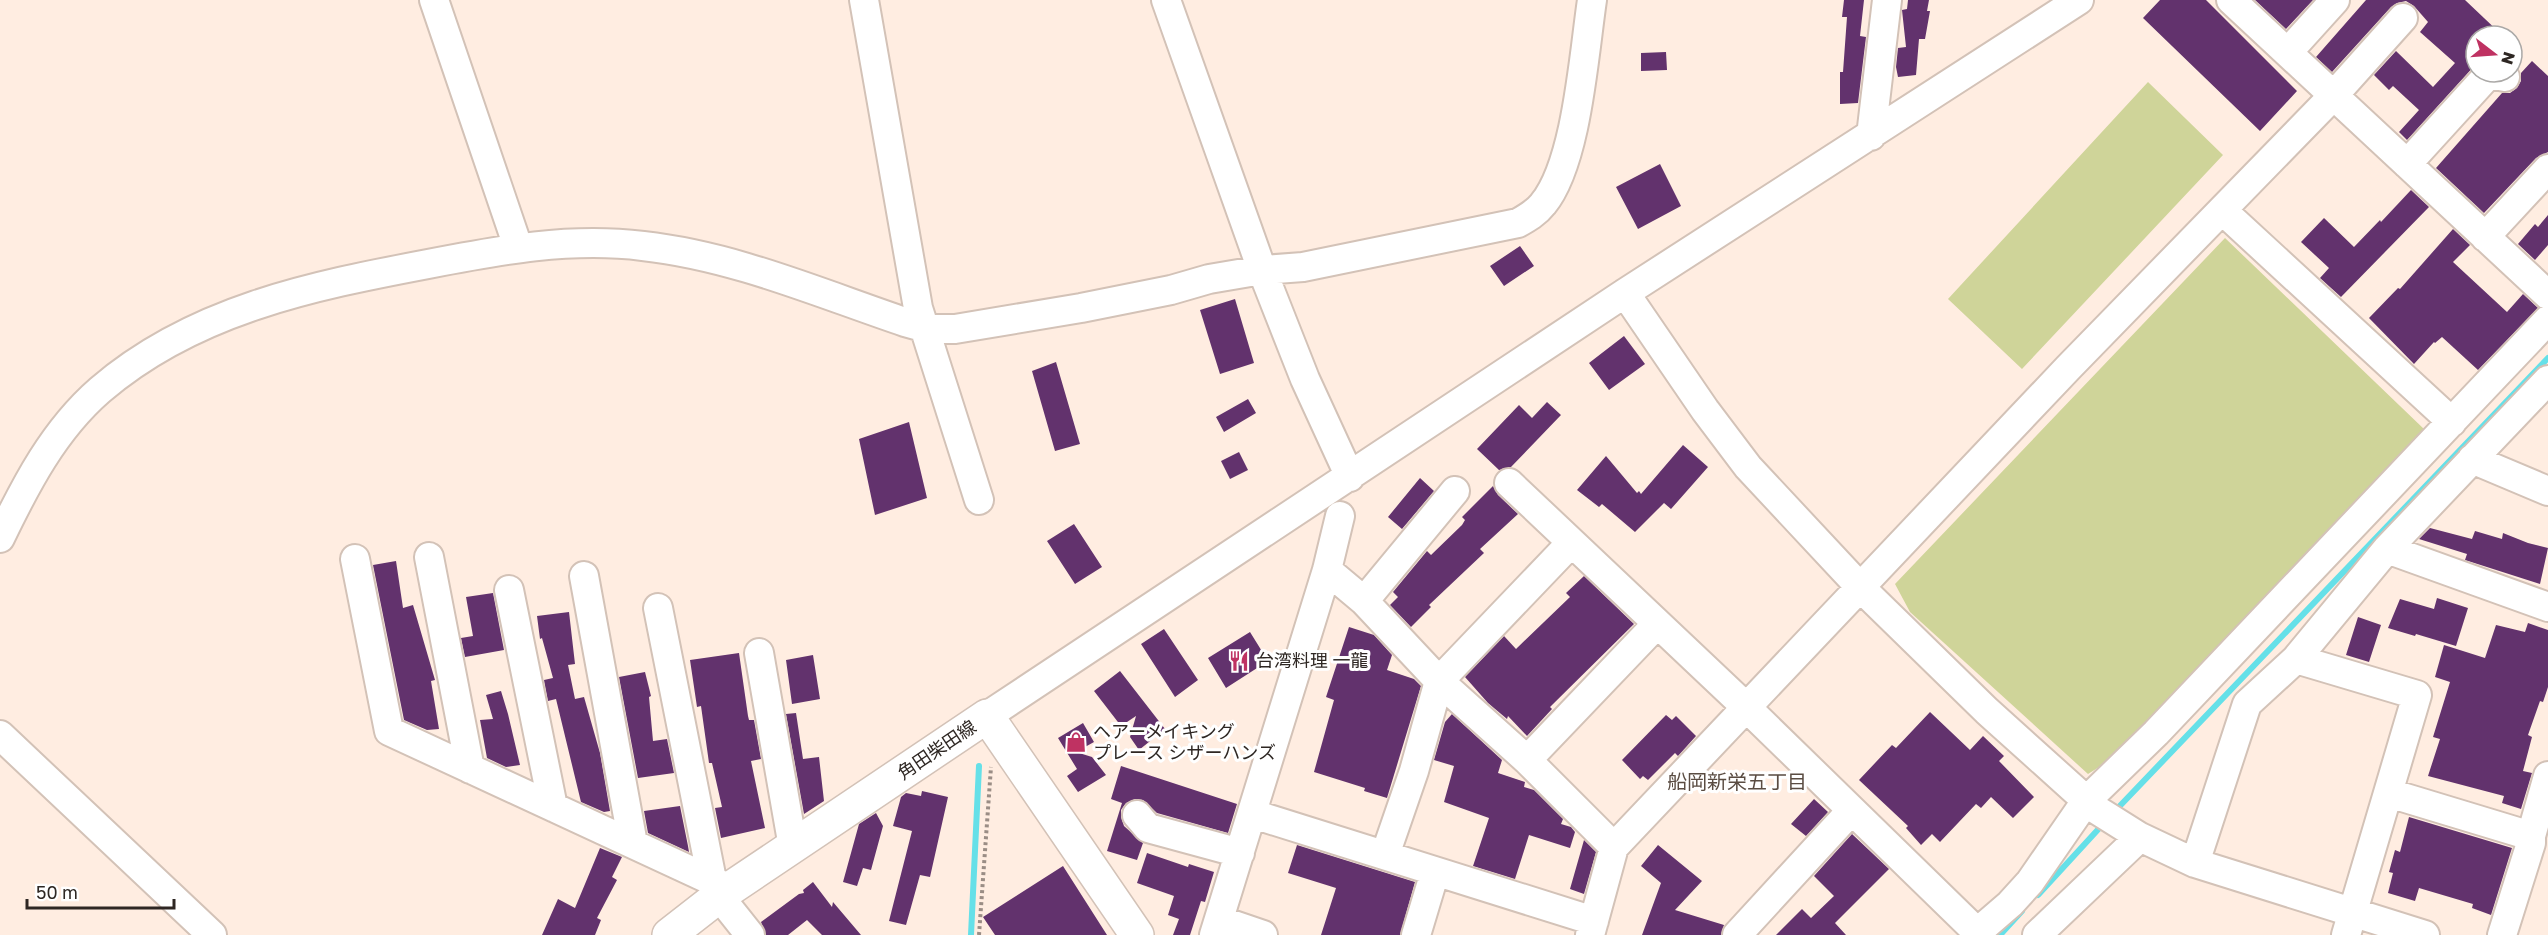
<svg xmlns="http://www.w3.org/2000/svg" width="2548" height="935" viewBox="0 0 2548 935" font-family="'Golos Text','Noto Sans JP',sans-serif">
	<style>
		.green { fill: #cfd499 }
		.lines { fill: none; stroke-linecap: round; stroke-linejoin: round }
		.stream { stroke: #65e0e8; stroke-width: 6 }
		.building { fill: #62326d }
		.minor-casing { stroke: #d3c2b7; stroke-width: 32 }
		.major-casing { stroke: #d3c2b7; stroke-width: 36 }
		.path { stroke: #9a8d85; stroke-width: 4; stroke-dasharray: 3 3; stroke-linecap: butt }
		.minor { stroke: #fff; stroke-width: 28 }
		.major { stroke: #fff; stroke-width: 33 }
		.labels { text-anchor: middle; stroke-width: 6; stroke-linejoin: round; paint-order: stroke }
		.poi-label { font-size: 18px; fill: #2e2723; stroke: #fff; text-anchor: start }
		.street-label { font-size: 18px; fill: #2e2723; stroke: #fff }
		.neighbourhood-label { font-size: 20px; fill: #5a4c42; stroke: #fff }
	</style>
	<rect width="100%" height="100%" fill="#ffede1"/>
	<!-- green -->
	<path class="green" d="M2148 82 2223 155 2022 369 1948 299Z
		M2225 238 2425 430 2115 757 2088 774 1910 612 1895 584Z"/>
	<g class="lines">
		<!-- stream -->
		<path class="stream" d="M2115 811 2548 358
			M2038 895 2104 823
			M971 935 979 766
			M2000 935 2022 911"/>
	</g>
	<!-- building -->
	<path class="building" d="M1844 0H1864L1860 36 1866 37 1858 103 1840 104V72H1843L1847 17H1842Z
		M1908 0H1929L1927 11H1930L1925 39H1919L1916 75 1898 77 1896 67 1898 48 1906 47 1902 10 1907 9Z
		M2160 0H2206L2297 91 2260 131 2143 18Z
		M2255 0H2313L2286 29Z
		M2366 0H2465L2503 36H2476V64L2407 140 2399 132 2419 110 2393 86 2389 90 2374 75 2396 51 2433 87 2455 63 2420 32 2428 22 2414 6 2406 1 2397 3 2391 7 2332 72 2316 57Z
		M1666 52 1667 70 1641 71V53Z
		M2532 61 2548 76V152L2536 158 2484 213 2436 168 2502 93H2510L2517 88 2521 81V73Z
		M1660 164 1681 206 1638 229 1616 187Z
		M2411 190 2429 207 2341 297 2320 278 2329 268 2301 242 2324 218 2354 247 2380 220 2381 222Z
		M2548 215V245L2535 260 2518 244 2535 224 2538 227Z
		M2453 229 2470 245 2453 262 2507 312 2523 294 2538 308 2478 370 2442 337 2435 343 2434 342 2414 364 2369 318 2398 288 2400 289Z
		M1520 246 1534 266 1504 286 1490 266Z
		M1235 299 1254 363 1220 374 1200 310Z
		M1624 336 1645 364 1609 390 1589 363Z
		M1056 362 1080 444 1055 451 1032 371Z
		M1248 399 1256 413 1224 432 1216 417Z
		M1547 402 1561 415 1511 467 1499 470 1477 449 1519 405 1532 418Z
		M909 422 927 498 875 515 859 439Z
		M1683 445 1708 467 1671 509 1664 503 1635 532 1602 504 1599 507 1577 490 1606 456 1637 493 1639 491 1641 494Z
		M1239 452 1248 470 1230 479 1221 461Z
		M1420 478 1434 491 1402 529 1388 517Z
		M1493 486 1498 495 1518 514 1480 549 1484 553 1429 605 1431 607 1411 627 1390 605 1398 597 1393 592 1427 551 1431 555 1462 525 1465 520 1462 517Z
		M1074 524 1102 567 1075 584 1047 541Z
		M2430 528 2472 539 2475 531 2502 539 2503 533 2528 543 2548 548 2540 584 2465 560 2467 554 2419 539Z
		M396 561 403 608 413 605 435 680 431 681 439 729 427 730 404 720 373 565Z
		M1584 576 1634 624 1550 707 1552 709 1527 736 1508 716 1507 719 1488 703 1465 677 1504 636 1516 649 1570 597 1566 593Z
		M493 593 504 650 465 657 461 638 473 636 466 597Z
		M2437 598 2468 608 2456 646 2416 634 2415 636 2388 628 2400 599 2434 609Z
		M569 612 575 664 568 665 575 699 584 697 600 753 610 811 604 812 581 802 556 699 548 701 544 680 553 678 542 638 540 639 537 616Z
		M2358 617 2381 625 2369 662 2346 655Z
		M2528 623 2548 630V687L2543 702 2540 701 2528 735 2532 737 2523 771 2532 773 2521 809 2502 803 2504 796 2428 776 2440 739 2433 737 2450 682 2435 677 2444 645 2485 658 2496 625 2525 632Z
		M1349 627 1374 635 1392 655 1387 670 1414 679 1421 686 1387 798 1364 791 1365 788 1314 772 1334 700 1326 697Z
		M1164 629 1198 680 1175 697 1141 644Z
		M1250 632 1268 661 1226 688 1208 658Z
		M739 653 748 716 749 720H754L761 759 751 761 765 828 721 838 715 808 722 807 712 763H709L701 706 697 707 690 660Z
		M813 655 820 699 792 704 786 660Z
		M1120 671 1165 729 1139 750 1130 737 1136 716 1121 726 1094 691Z
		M645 672 651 696 649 697 653 741 667 739 674 773 638 778 619 677Z
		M501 691 508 714 520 765 506 767 487 758 480 720 493 719 486 695Z
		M1930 712 1970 750 1983 736 2004 756 1999 761 2034 797 2013 818 1991 797 1981 808 1976 804 1940 842 1932 834 1921 845 1906 828 1908 826 1859 780 1892 745 1896 748Z
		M796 713 803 759 819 757 824 801 804 814 786 714Z
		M1452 714 1502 760 1498 773 1525 782 1524 787 1534 790 1563 819 1561 824 1571 827 1575 832 1570 848 1529 835 1515 879 1473 866 1489 818 1444 802 1454 766 1434 760 1445 722Z
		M1666 715 1672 720 1676 716 1696 736 1678 756 1675 753 1648 780 1643 776 1640 779 1622 760Z
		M1083 723 1094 742 1076 752 1092 757 1106 775 1078 792 1067 776 1077 769 1058 738Z
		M1121 766 1237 804 1228 833 1157 813 1143 800 1135 799 1126 803 1121 810V817L1124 826 1143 843 1137 860 1107 851 1122 803 1111 799Z
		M922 791 948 797 930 877 920 875 906 925 889 921 912 831 893 826 901 797 906 793 921 796Z
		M1814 799 1828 812 1806 836 1791 824Z
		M680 806 688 846 689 852 648 833 644 811Z
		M876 813 883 826 871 870 863 868 857 886 843 882 859 824Z
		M2409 817 2512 848 2491 915 2472 908 2473 904 2419 888 2415 901 2388 893 2393 873 2389 872 2395 850 2400 852Z
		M1852 834 1889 869 1835 923 1846 935H1776L1802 909 1811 918 1834 896 1814 876Z
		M1584 840 1596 852 1584 894 1570 889Z
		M1297 845 1415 882 1400 935H1321L1336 888 1288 873Z
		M1658 845 1702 881 1675 910 1724 925 1721 935H1642L1661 883 1641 866Z
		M600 848 622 857 612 877 617 880 597 918 601 920 595 935H542L558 899 575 908Z
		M1147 853 1188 867 1189 864 1214 872 1205 902 1201 901 1190 935H1173L1179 919 1168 915 1174 896 1137 883Z
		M1063 866 1107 935H995L983 917Z
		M813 882 832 907 833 902 861 935H822L807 920 788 935H766L761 922 799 894 804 893 803 890Z"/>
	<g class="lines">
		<!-- minor casing -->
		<g class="minor-casing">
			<path id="minor" d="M434 0 518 247
				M864 0 918 308 979 500
				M1166 0 1262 270 1305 379 1350 477
				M2231 0 2548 295
				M2288 52 2335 0
				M1871 136 1887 0
				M2407 164 2489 74 2505 77
				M2223 211 2452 422
				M2485 237 2548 169
				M1625 293 1705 410 1748 467 1861 588 1987 711 2097 810 2140 837 2195 863 2425 935
				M2472 459 2548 491
				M1509 483 1747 708 1977 932
				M0 538C26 484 54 430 100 390 193 310 312 286 428 264 500 250 570 237 643 246 734 256 819 293 905 322L930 329H955L1081 308 1171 290 1209 279 1262 270 1303 267 1518 223C1527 218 1536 213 1543 204 1577 163 1584 53 1592 0
				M1571 543 1439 681 1527 760 1614 847
				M2387 549 2548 607
				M429 557 470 769
				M355 559 389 731 730 889
				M1327 570 1364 601 1439 681 1414 771 1385 855
				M584 576 633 844
				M509 590 553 807
				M1364 601 1455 491
				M658 608 712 880
				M759 653 793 847
				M2296 659 2417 695 2346 935
				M987 716 1625 293 2079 0
				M0 735 212 935
				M1527 760 1657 624
				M2389 793 2531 836
				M1253 814 1594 921
				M1137 815 1148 828 1240 853
				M2195 863 2247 704 2296 659 2387 549 2548 380
				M719 896 750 935
				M1219 920 1263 935
				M1214 935 1327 570 1340 516
				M1416 935 1435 872
				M1590 935 1614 847 2068 368 2333 96 2403 18
				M1737 935 1851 811
				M1974 935 2010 904 2030 882 2086 801 2156 733 2548 320
				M2037 935 2140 837
				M2502 935 2531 843V836L2548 776"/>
		</g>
		<!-- major casing -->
		<g class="major-casing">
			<path id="major" d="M669 935 719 896 987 716 1137 935"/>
		</g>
		<!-- path -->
		<path class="path" d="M979 935 991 767"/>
		<!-- minor -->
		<use href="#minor" class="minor"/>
		<!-- major -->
		<use href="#major" class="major"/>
	</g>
	<!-- icons -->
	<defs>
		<g id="restaurant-bare" transform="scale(1.62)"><path d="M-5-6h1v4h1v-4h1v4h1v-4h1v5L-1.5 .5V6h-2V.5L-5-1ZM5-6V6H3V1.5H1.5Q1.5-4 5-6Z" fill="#bf3262" stroke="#fff" stroke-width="2.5" paint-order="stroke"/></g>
		<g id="shop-bare" transform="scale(1.62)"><path d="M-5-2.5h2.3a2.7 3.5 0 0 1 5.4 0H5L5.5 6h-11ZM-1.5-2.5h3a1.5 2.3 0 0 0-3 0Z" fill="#bf3262" stroke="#fff" stroke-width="2.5" paint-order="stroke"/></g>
	</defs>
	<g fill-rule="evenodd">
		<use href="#restaurant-bare" x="1239" y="661"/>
		<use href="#shop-bare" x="1076" y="742"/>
	</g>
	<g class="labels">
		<!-- poi labels -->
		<g class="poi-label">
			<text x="1256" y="667">台湾料理 一龍</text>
			<text x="1093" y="738">ヘアーメイキング<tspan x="1093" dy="21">プレース シザーハンズ</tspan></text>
		</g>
		<!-- street labels -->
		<g class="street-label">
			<text transform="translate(937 750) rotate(-34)" y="6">角田柴田線</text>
		</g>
		<!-- neighbourhood labels -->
		<g class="neighbourhood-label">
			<text x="1737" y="789">船岡新栄五丁目</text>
		</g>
	</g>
	<!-- north arrow -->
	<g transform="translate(2494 54) rotate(107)"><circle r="28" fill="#ffffff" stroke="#aba9a7" stroke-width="1.5"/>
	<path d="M0-4.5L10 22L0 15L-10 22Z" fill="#bf3262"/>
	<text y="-9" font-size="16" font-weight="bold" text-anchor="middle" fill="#2e2723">N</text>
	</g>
	<!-- scale -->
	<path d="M27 899v9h147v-9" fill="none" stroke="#2e2723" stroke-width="3"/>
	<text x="36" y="899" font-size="18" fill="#2e2723" stroke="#ffffff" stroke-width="4.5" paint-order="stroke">50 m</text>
</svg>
